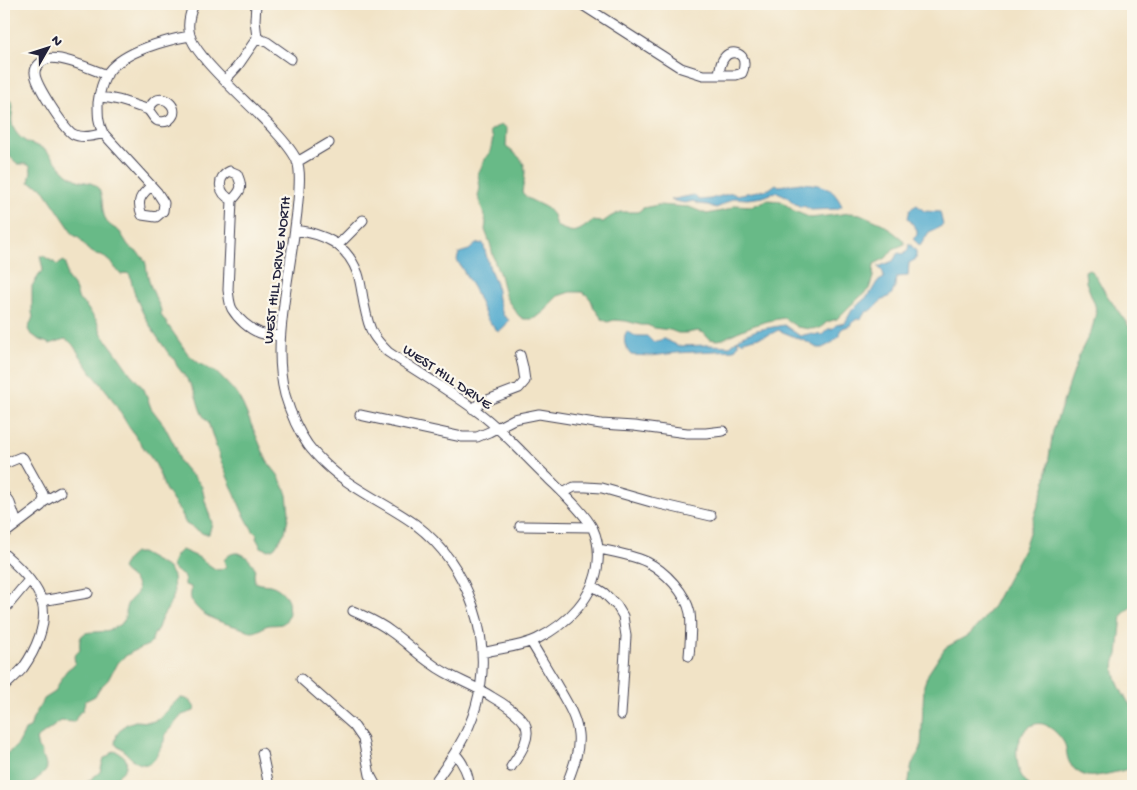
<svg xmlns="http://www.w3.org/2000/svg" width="1137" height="790" viewBox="0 0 1137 790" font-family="'Gochi Hand',sans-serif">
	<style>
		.forest { fill: #67ba87; stroke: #446e61 }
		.water { fill: #51aace; stroke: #3a6684 }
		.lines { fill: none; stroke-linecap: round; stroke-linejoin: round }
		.minor-casing { stroke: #413f50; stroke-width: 11 }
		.minor { stroke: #fff; stroke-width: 9 }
		.labels { text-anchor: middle; stroke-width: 4.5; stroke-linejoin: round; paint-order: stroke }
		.street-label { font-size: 15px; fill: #22223b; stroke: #fbf7ec }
	</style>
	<rect width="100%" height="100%" fill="#fbf7ec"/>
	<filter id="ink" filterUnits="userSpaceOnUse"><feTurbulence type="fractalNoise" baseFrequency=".02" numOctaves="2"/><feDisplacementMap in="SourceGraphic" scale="10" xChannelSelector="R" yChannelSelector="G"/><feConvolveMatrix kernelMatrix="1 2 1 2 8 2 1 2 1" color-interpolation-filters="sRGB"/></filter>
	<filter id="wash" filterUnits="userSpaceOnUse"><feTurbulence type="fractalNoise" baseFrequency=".0096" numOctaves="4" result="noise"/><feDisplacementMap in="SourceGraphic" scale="20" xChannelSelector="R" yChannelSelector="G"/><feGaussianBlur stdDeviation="1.12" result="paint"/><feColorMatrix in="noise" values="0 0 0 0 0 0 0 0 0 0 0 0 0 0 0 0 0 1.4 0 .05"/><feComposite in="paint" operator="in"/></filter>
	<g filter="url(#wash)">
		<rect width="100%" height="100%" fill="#f1e3c6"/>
		<!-- forest -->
		<path class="forest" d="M4 97C19 103 10 111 12 123 13 130 19 137 25 141 31 145 39 145 45 150 56 159 62 173 76 179 82 183 92 181 97 187 105 196 100 210 106 220 109 226 115 228 120 232 123 236 125 241 128 245 134 251 141 253 145 261 147 266 146 270 148 276 149 282 151 288 154 294 156 301 162 307 161 315L188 354 200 364 217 373 237 394 243 405 267 461 278 475 285 489 287 495 289 513 285 532 275 547 272 549 268 550 261 547 256 538 257 535 253 531 242 511 231 485 221 462 208 422C199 414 199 402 194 391 190 382 183 374 177 366 176 364 175 361 174 359 172 356 171 357 169 354 166 350 163 345 160 341 146 321 134 299 130 275L127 273 121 275 111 263 102 255 95 254 87 249 79 238 72 234 69 227 42 187 29 182 31 172 30 166 26 164H18L10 157 7 143 4 139Z
			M502 125 507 128 506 147C528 162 527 166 522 192L527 198 547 208 553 215 556 226C574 234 576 234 592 221L603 222 610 217 620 212H638L643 208 658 205 689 207 707 214 727 210 735 205 753 206 767 200 781 201 794 211 811 218 850 213 860 214 883 224 902 239 905 244 893 249 886 258 874 264 873 277 869 289 851 305 837 319 827 322 820 328 810 329 797 327 784 318C762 321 742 329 723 339L718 340 709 339 704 333 698 331 686 333H678L670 330 654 328 647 325H641L626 321 614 320 608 322 602 319 594 308 591 300 587 295 582 292H570L558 296 552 302 546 310 536 318 530 319H524L519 316 508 301 505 295 500 275 495 263 490 243 485 230 486 222 478 196 480 188 478 174 486 157 490 152 493 138 490 131 496 127Z
			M40 256H44C48 260 53 260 57 265L64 261 66 264 67 278 75 288 79 300 85 305 97 321 102 334 114 350 130 373 144 389 151 408 164 425 176 448 179 461 188 472 197 480 202 487 205 501 212 523 209 534H204L186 524 184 520 183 516 165 489 156 465 129 427 109 394 92 373 73 345 69 341 65 339 50 344 38 339 30 333 28 329 33 317 32 312V286L43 269Z
			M1089 269 1097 278 1106 294 1133 332V605L1122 615 1118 655C1107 668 1123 697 1133 708V768C1125 770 1094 778 1088 776 1080 775 1070 767 1068 759 1066 753 1067 747 1063 741 1060 736 1054 730 1049 727 1037 718 1024 728 1019 740 1015 748 1017 762 1019 770 1021 777 1026 782 1030 786H988L978 784 972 786H908L912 764 921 748 924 685 928 674 945 648 970 634 982 621 993 606 1024 548 1045 484 1053 431 1081 351 1092 329 1095 317 1096 311 1095 305 1086 282 1085 271Z
			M182 550 198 557 215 569 219 570 226 567 224 560C235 546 248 555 255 568L254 575 255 582C260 585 264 584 270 585 278 587 286 594 288 601 289 605 288 609 289 613 285 627 280 624 269 625 263 626 259 632 252 632 248 632 244 629 241 628 224 623 201 618 192 601 189 596 192 593 191 587L185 585V578C181 573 176 573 172 567 172 561 176 553 182 550Z
			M134 553H141L168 568 173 576 174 595 168 608 161 619 158 628 154 634 151 643 148 645 132 652 124 657 116 665 108 680 99 689 95 696 85 701 83 710 79 713 74 722 61 721 36 739 38 748 42 752 41 756 44 759 47 768 45 772 29 786H4V755C18 747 19 744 25 730L30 728 33 718 44 699 55 692 62 677 67 670 75 664 74 656 80 650C77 627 91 634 105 631 111 630 118 626 123 622 127 617 124 609 128 603 133 595 141 595 136 583 133 577 126 575 122 569L127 559Z
			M181 698C190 699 191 702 195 708L194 711 182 715 170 729C168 731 166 733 165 735 164 738 165 741 163 743 161 747 156 758 153 761 141 771 128 756 122 748L118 747 115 743 117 734 125 725 135 721 151 722 159 719 173 704Z
			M114 751C122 753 130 759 125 769 123 772 118 775 116 778 115 780 113 785 113 786H82L100 772 104 758 107 757Z"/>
		<!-- water -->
		<path class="water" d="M801 183C822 185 832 185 842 206L837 209 811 210 804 206 801 207 794 203 786 196 777 192 772 193 763 197 747 199 733 198 721 206 716 208 708 205 699 204 693 201 685 203 670 200 694 195 699 200 710 199 732 193 736 195 769 189 776 184 779 186Z
			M917 205 924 211 940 212 943 225 936 229 929 232 920 246 913 239 917 235V230L908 218 910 209Z
			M483 243 490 269 496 284 498 299 503 315 509 320 505 326 498 332 487 319 474 289 457 260 459 253 469 250 476 244Z
			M909 243 916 251V259L909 263 908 276 896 277 895 287 891 295 880 302 872 310 866 312 861 318 855 320 851 325 843 328 840 331V336L830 344 822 348H817L807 342 778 330C767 338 753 337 741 342L738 339V345L734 350 676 353 651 356 631 355C625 348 622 340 627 331L635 336H647L653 342 664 339 679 346 707 345 730 346 742 336 757 330 784 325 800 336 808 334 822 335 828 329H832L836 325 845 323 852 310 870 294 877 282 884 278 883 272 878 267 893 261 898 253 904 254 908 250Z"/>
	</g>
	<g filter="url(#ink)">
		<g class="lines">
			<!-- minor casing -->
			<g class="minor-casing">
				<path id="minor" d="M194 4C190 13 187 25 190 35 192 45 201 54 207 62 227 85 251 106 272 128 281 138 292 149 297 161 302 173 298 198 297 212 294 238 290 263 286 289 281 324 276 360 285 395 290 412 298 431 308 445 317 457 333 472 345 480 367 496 393 508 415 524 469 565 495 640 476 706 468 736 450 761 432 786
					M581 4 681 68 703 75H736L742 73C743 71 744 67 744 65 745 52 730 49 724 58 720 63 720 69 719 74
					M257 38 267 42 291 59
					M225 80 237 67 257 38 255 20 256 4
					M99 97C114 98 123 101 137 106 140 107 145 108 148 110 152 113 153 119 158 121 162 122 167 122 170 119 181 110 166 94 155 101 152 103 150 107 148 110
					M103 133C94 136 82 139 73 134 64 128 34 83 35 72 35 66 42 61 47 59 61 55 93 70 107 75
					M297 162 329 143
					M151 186C141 195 136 200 142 215L156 217 163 211 164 203 157 192 103 133C98 123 98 115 98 103 99 93 103 79 109 71 125 51 166 40 190 36
					M232 200C219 194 215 178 230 171L237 174C243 187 242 190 232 200L228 290C229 296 229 303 232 309 238 319 249 329 260 333 266 335 273 335 280 336
					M295 230C325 234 347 244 358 274 361 283 362 294 364 304 366 314 368 325 373 334 377 341 382 346 388 352 419 373 452 392 482 415 506 434 526 457 548 478 561 491 585 513 593 529 598 540 599 551 598 562 595 597 567 624 537 639 521 647 500 648 482 653
					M338 245 363 220
					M473 409 480 403 519 388 525 381 523 367 520 355
					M360 415 462 437H477L489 432 514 419 539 414 601 424 634 426 687 433H706L723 431
					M4 464 21 457 23 458 43 494 44 499 42 503
					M563 493 574 487H586L602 488 651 502 711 516
					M4 495 10 503 17 523
					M520 526 592 527
					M4 534 41 506 42 503 60 492
					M599 549C615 552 632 555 647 562 665 571 686 593 690 613 692 625 690 644 689 656
					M4 554C18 566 37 584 42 602 48 624 35 651 23 668 17 675 10 681 4 687
					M593 586 604 593 617 606 623 616 626 636 621 715
					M41 601 88 593
					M4 610 29 580
					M353 611C366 617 379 622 390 631 405 641 417 654 432 664 450 678 473 684 492 697 501 702 523 716 526 726 531 740 518 756 511 767
					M531 642C539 655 547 669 555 682 564 698 576 715 578 734 580 752 572 770 566 786
					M301 679 354 726 363 739 370 775 376 786
					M262 753 269 786
					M455 754C463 762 469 775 469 786"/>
			</g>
			<!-- minor -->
			<use href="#minor" class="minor"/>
		</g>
	</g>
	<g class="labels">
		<!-- street labels -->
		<g class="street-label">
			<text transform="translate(276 270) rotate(-83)" y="5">WEST HILL DRIVE NORTH</text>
			<text transform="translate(448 376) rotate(34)" y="5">WEST HILL DRIVE</text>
		</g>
	</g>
	<!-- margin -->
	<rect width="1137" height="790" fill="none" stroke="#fbf7ec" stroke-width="20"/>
	<!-- north arrow -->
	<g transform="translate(48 48) rotate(51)" stroke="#fbf7ec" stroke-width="4" paint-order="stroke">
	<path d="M0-4L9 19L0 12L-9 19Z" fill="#22223b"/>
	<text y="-8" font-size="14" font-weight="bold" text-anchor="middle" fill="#22223b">N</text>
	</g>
</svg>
